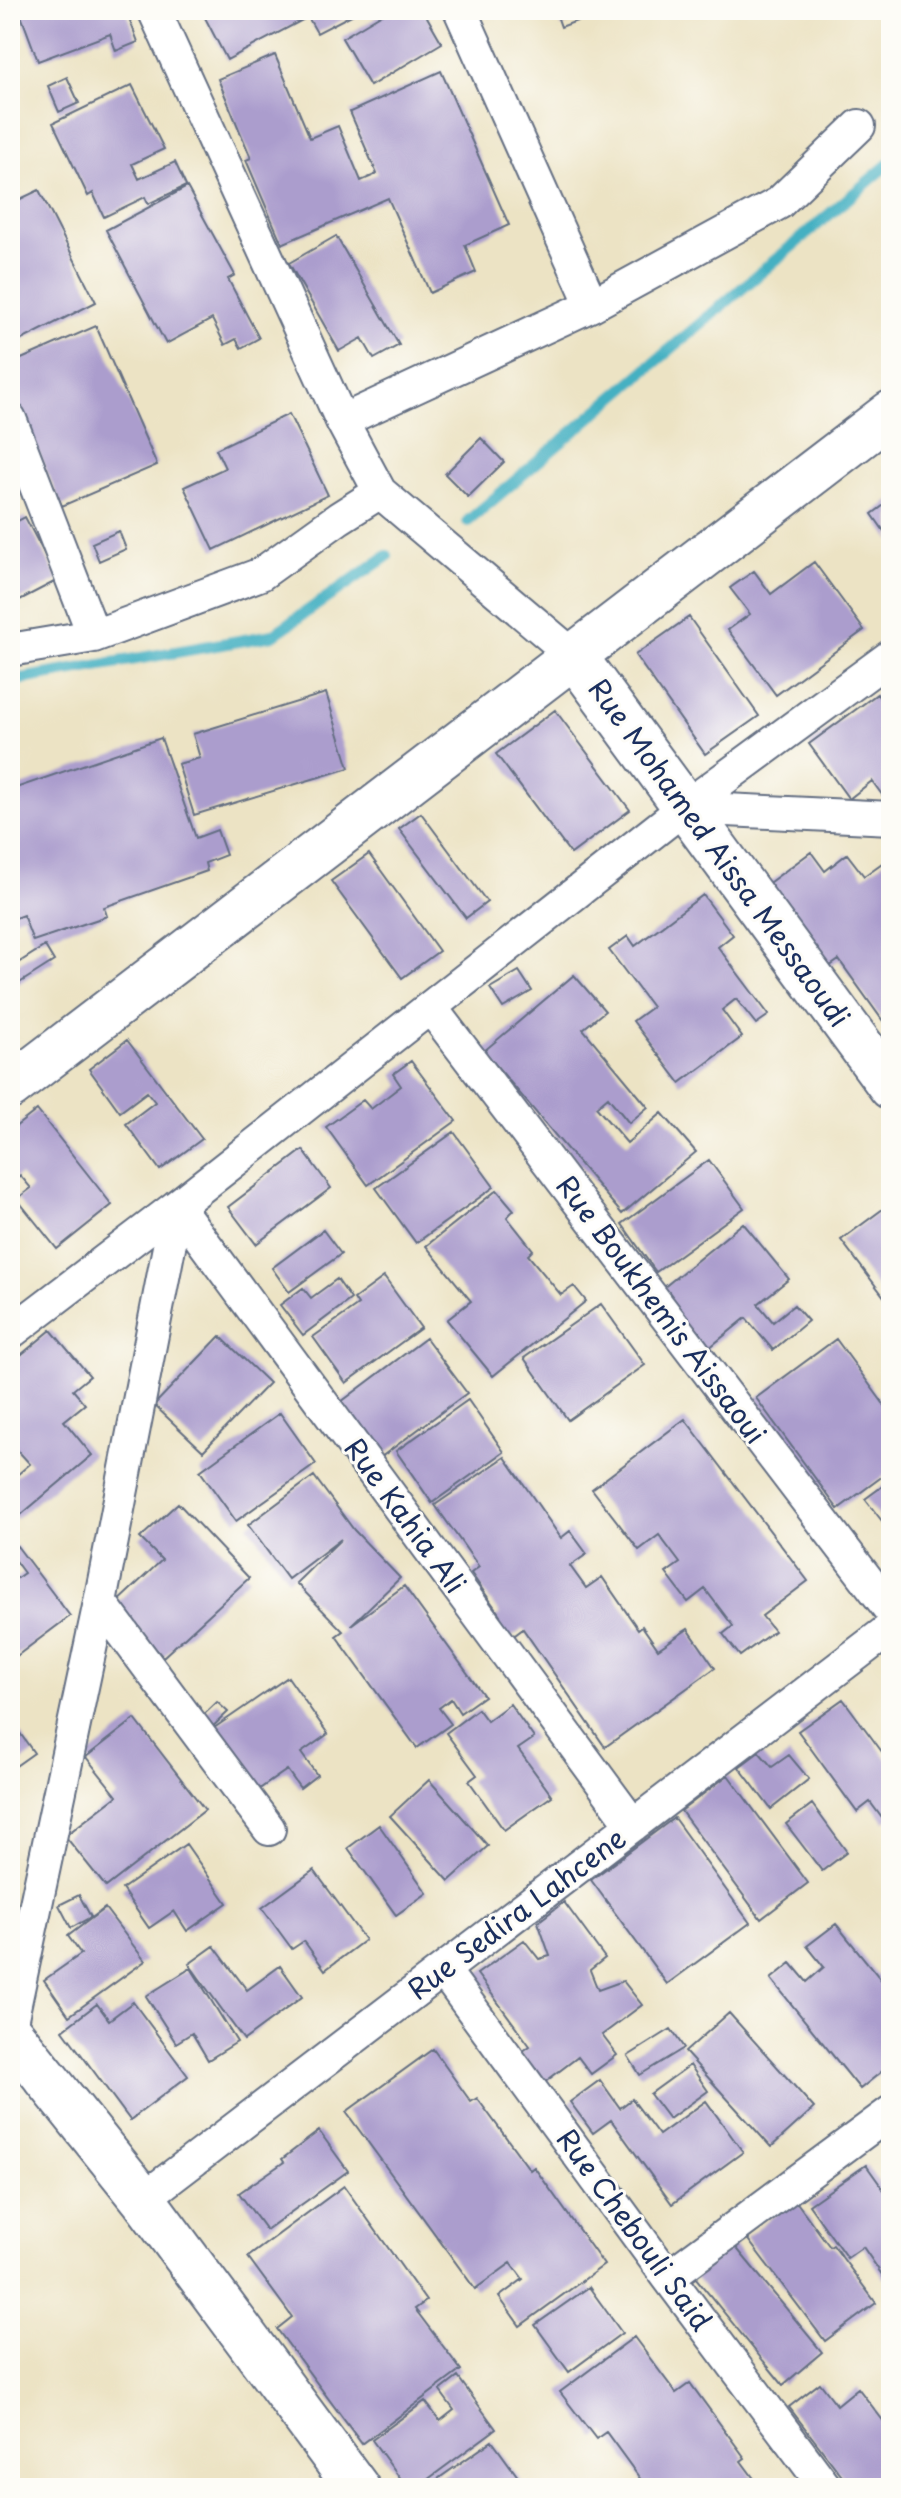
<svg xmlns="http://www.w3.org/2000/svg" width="901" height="2498" viewBox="0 0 901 2498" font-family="'Playpen Sans',sans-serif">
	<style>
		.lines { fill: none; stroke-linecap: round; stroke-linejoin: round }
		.stream { stroke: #44b0c2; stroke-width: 12 }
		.building { fill: #ab9dcd }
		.street-casing { stroke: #646e82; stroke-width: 36 }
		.secondary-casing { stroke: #646e82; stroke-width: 48 }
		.street { stroke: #fff; stroke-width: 32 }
		.secondary { stroke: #fff; stroke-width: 44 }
		.labels { text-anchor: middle; stroke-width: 6; stroke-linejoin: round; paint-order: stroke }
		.street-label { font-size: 28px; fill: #1b2f5e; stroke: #fdfcf7 }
	</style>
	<rect width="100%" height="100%" fill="#fdfcf7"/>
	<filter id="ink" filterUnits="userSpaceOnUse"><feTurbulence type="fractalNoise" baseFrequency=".0125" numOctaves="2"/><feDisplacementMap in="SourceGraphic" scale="16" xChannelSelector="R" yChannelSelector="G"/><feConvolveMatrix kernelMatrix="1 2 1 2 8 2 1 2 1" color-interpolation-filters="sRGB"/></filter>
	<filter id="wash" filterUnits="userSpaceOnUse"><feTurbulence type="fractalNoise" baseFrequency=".006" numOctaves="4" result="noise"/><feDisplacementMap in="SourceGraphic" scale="32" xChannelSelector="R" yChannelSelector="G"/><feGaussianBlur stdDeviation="1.8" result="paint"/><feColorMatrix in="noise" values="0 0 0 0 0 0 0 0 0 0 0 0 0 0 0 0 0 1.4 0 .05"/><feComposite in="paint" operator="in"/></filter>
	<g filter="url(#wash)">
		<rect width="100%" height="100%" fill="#ece3c4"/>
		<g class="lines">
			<!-- stream -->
			<path class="stream" d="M468 521 891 162
				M10 681 273 635 387 556"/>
		</g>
		<g id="blocks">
			<!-- building -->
			<path class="building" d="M19 10H126L138 42 116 51 110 34 38 61Z
				M201 10H361L317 33 308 17 227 60Z
				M389 10H423L442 43 370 86 342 38Z
				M555 10H606L561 27Z
				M275 55 310 138 338 126 361 181 377 174 350 112 441 71 509 225 465 245 476 272 430 293 388 198 282 244 246 160 251 158 218 79Z
				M67 77 79 103 59 112 48 86Z
				M132 85 164 149 132 164 139 179 175 162 186 186 148 204 145 197 104 217 93 193 88 196 53 123Z
				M187 187 235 275 228 279 259 338 241 348 236 339 225 345 212 319 166 344 106 230Z
				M39 190 96 302 12 345 10 341V204Z
				M336 236 399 345 374 359 362 338 339 351 289 263Z
				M96 326 157 465 62 506 10 387V364Z
				M289 414 328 495 214 550 184 487 225 468 216 449Z
				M481 438 504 462 468 497 445 474Z
				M891 500V541L872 514Z
				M25 517 58 580 10 605V525Z
				M119 531 126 549 99 561 92 543Z
				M814 562 864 630 776 695 728 630 750 614 730 588 754 571 771 594Z
				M689 617 759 716 705 754 635 655Z
				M326 693 349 768 194 815 178 764 200 758 193 734Z
				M877 694 891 714V801L888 803 872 781 849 799 809 744Z
				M555 710 630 810 571 854 496 754Z
				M161 738 196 838 217 830 226 855 205 863 207 871 104 907 107 916 33 941 23 915 10 920V790Z
				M421 813 487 902 466 918 399 829Z
				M811 852 825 871 847 854 864 876 885 861 891 870V1015L883 1021 839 960 823 971 762 888Z
				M369 854 439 951 402 978 331 881Z
				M703 895 733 935 718 947 769 1015 756 1024 736 999 722 1010 742 1037 680 1083 633 1021 652 1007 609 950 628 936 635 946Z
				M45 946 54 961 10 989V968Z
				M519 971 532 991 503 1008 490 988Z
				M574 975 605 1011 583 1029 648 1107 629 1123 608 1097 596 1107 627 1143 662 1113 696 1152 622 1214 484 1051Z
				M127 1040 202 1139 160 1170 126 1124 155 1102 147 1092 120 1112 89 1069Z
				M411 1061 456 1121 368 1185 326 1127 363 1100 371 1109 401 1086 393 1074Z
				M37 1110 112 1205 57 1249 17 1199 31 1188 20 1175 10 1182V1131Z
				M454 1132 494 1187 416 1243 376 1188Z
				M303 1150 331 1188 256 1244 228 1207Z
				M709 1160 744 1208 656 1272 622 1224Z
				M497 1190 514 1210 507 1217 533 1250 528 1255 561 1295 574 1286 586 1301 493 1376 447 1320 471 1301 426 1246Z
				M891 1203V1306L841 1240Z
				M743 1223 789 1279 758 1304 773 1322 794 1305 808 1321 773 1350 746 1318 704 1352 657 1293Z
				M323 1230 341 1254 289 1292 272 1268Z
				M384 1277 421 1328 346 1383 313 1337 358 1305 354 1299Z
				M337 1279 351 1299 303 1335 280 1305 303 1288 311 1298Z
				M601 1304 645 1365 568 1420 524 1358Z
				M51 1330 90 1376 73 1390 85 1404 64 1421 92 1455 16 1519 10 1511V1481L30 1464 10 1442V1364Z
				M220 1336 269 1383 203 1451 154 1405Z
				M426 1338 467 1393 381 1457 341 1402Z
				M836 1339 891 1414V1470L838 1509 756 1398Z
				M468 1400 504 1452 432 1503 396 1451Z
				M280 1413 316 1464 236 1521 200 1471Z
				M685 1419 808 1581 762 1616 774 1631 740 1656 723 1634 733 1626 705 1589 688 1602 666 1573 680 1563 659 1535 639 1550 592 1489Z
				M505 1457 561 1538 570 1531 587 1554 570 1566 586 1588 602 1577 638 1629 642 1626 658 1649 688 1629 715 1668 605 1747 523 1629 507 1641 492 1620 500 1615 471 1573 479 1567 435 1505Z
				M314 1476 354 1530 400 1578 351 1625 404 1586 484 1696 460 1713 451 1699 439 1708 451 1724 417 1748 336 1636 343 1631 296 1583 341 1539 288 1579 248 1525Z
				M891 1480V1515L882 1521 865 1499Z
				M178 1503 249 1578 163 1657 115 1604 162 1560 140 1538Z
				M17 1546 70 1616 10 1661V1583L24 1573 10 1554V1551Z
				M288 1677 328 1734 301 1753 317 1775 300 1788 287 1770 245 1799 201 1737Z
				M843 1699 891 1764V1817L885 1822 870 1802 857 1812 798 1731Z
				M217 1702 228 1712 207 1732 197 1721Z
				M510 1704 534 1738 518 1749 552 1796 504 1830 469 1781 477 1775 446 1733 478 1709 487 1721Z
				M10 1719 34 1753 10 1770Z
				M135 1719 205 1810 106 1887 65 1836 117 1796 86 1757Z
				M759 1752 772 1767 789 1755 809 1779 771 1809 739 1767Z
				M728 1775 808 1883 761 1919 681 1811Z
				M429 1780 488 1846 449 1881 390 1816Z
				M812 1804 847 1852 822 1871 786 1824Z
				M674 1818 750 1923 667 1984 591 1880Z
				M379 1825 427 1893 396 1915 348 1848Z
				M186 1844 227 1903 187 1931 174 1911 149 1928 122 1889Z
				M314 1870 365 1940 325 1970 304 1941 292 1949 262 1908Z
				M79 1895 91 1917 71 1928 59 1905Z
				M564 1902 605 1958 590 1970 598 1990 623 1981 642 2005 602 2035 617 2055 591 2074 578 2057 541 2085 519 2054 530 2046 477 1974 524 1940 539 1959 550 1956 538 1922Z
				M105 1908 145 1961 69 2016 44 1980 81 1954 68 1936Z
				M836 1924 891 1992V2064L860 2089 771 1979 791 1963 807 1982 824 1967 807 1946Z
				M214 1946 247 1990 280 1966 302 1997 244 2040 189 1964Z
				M191 1968 237 2042 208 2060 192 2033 176 2043 146 1996Z
				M133 2002 188 2076 130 2120 63 2030 97 2004 109 2020Z
				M729 2013 814 2108 771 2147 685 2052Z
				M671 2029 684 2048 640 2075 628 2056Z
				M433 2049 471 2102 477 2098 530 2170 534 2167 604 2265 520 2326 499 2297 523 2279 511 2263 475 2289 346 2112Z
				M690 2065 708 2091 669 2119 650 2094Z
				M600 2080 620 2108 632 2099 659 2135 706 2101 743 2152 672 2204 611 2120 593 2133 570 2102Z
				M319 2131 348 2171 266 2230 239 2193 284 2162 282 2159Z
				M866 2165 891 2200V2275L885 2279 863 2247 847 2258 809 2205Z
				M344 2186 426 2301 415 2309 461 2370 362 2444 277 2329 292 2317 248 2257Z
				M795 2200 830 2247 833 2245 876 2303 825 2341 746 2237Z
				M734 2245 822 2352 783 2385 695 2277Z
				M589 2287 622 2333 569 2372 535 2325Z
				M634 2337 676 2393 690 2383 745 2458 741 2461 761 2488H647L606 2432 596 2439 560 2392Z
				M458 2377 496 2429 416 2488H407L372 2440 425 2401 440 2421 454 2410 440 2391Z
				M820 2383 837 2405 858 2388 891 2431V2488H851L789 2407Z
				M492 2441 521 2481 511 2488H425Z"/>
		</g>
	</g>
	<g filter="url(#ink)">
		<use href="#blocks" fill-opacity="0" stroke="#646e82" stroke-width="2"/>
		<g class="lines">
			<!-- street casing -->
			<g class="street-casing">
				<path id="street" d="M154 10 342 421
					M460 10 592 305
					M10 419 94 636
					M380 492 575 657
					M10 650 94 636 261 574 339 518 380 492 342 421 592 305 779 203 859 126
					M684 808 891 818
					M431 1008 891 1611
					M10 1333 177 1206 633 1825
					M100 1602 269 1829
					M444 1971 668 2277 826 2488
					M10 2027 100 1602 177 1206 684 808 891 656
					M143 2199 891 1628
					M668 2277 891 2112"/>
			</g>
			<!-- secondary casing -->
			<g class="secondary-casing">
				<path id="secondary" d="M575 657 891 1087
					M10 1087 891 413
					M10 2033 143 2199 357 2488"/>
			</g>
			<!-- street -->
			<use href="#street" class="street"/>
			<!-- secondary -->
			<use href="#secondary" class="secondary"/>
		</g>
	</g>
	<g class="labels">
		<!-- street labels -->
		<g class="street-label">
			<text transform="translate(719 853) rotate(54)" y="10">Rue Mohamed Aissa Messaoudi</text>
			<text transform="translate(661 1310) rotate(53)" y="10">Rue Boukhemis Aissaoui</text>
			<text transform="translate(405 1516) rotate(54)" y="10">Rue Kahia Ali</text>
			<text transform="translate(517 1914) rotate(-37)" y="10">Rue Sedira Lahcene</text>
			<text transform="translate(634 2230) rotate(54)" y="10">Rue Chebouli Said</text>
		</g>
	</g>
	<!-- margin -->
	<rect width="901" height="2498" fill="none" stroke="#fdfcf7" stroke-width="40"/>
</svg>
